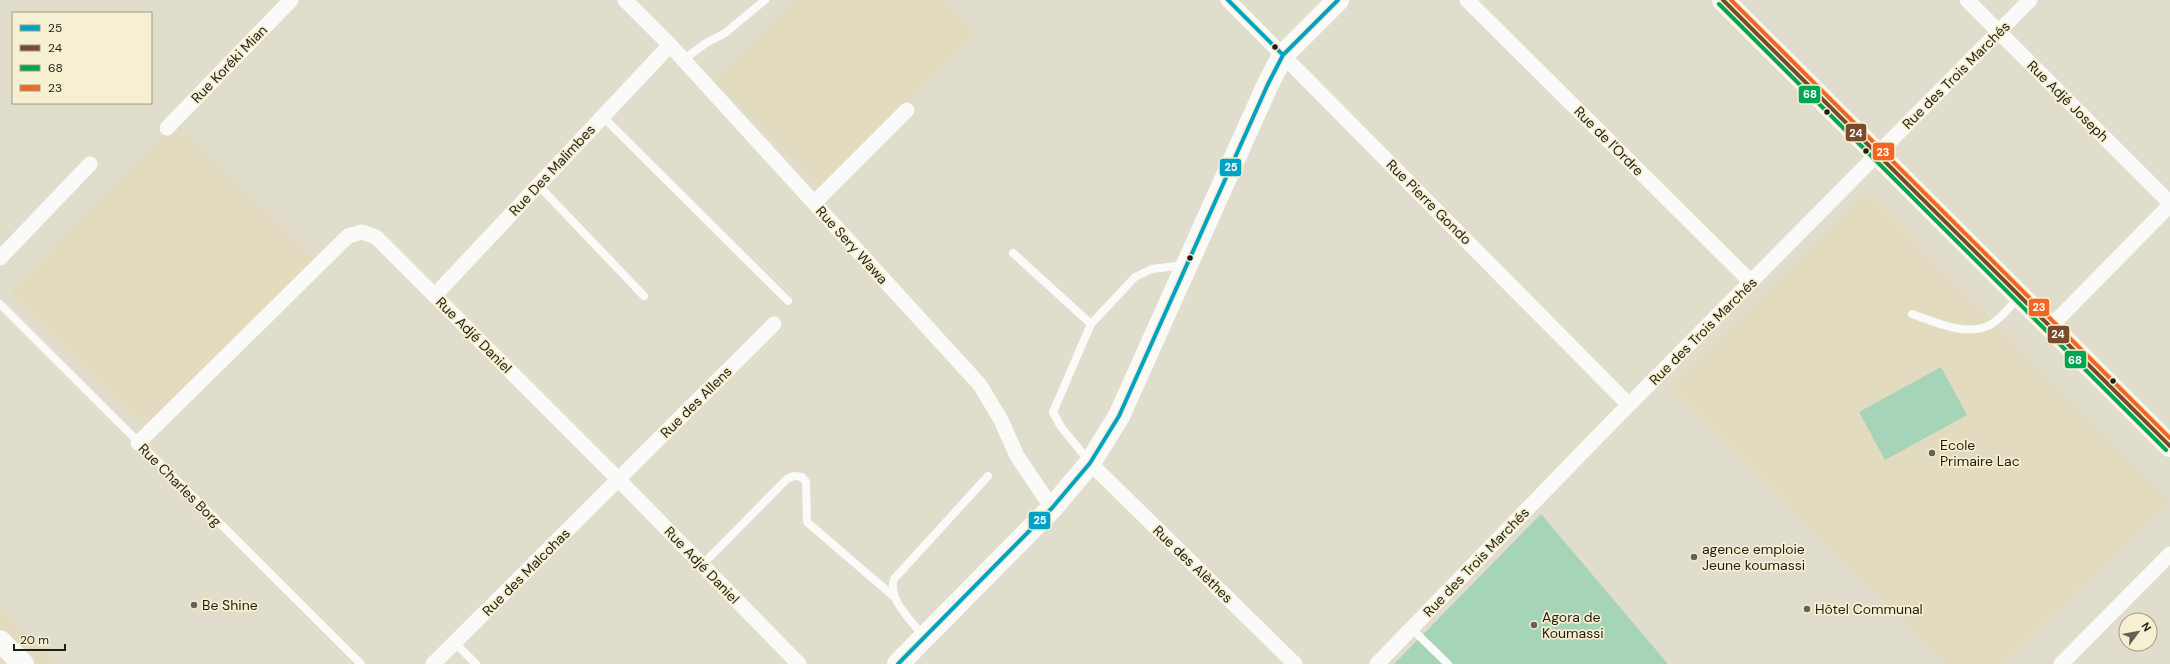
<svg xmlns="http://www.w3.org/2000/svg" width="2170" height="664" viewBox="0 0 2170 664" font-family="'DM Sans',sans-serif">
	<style>
		.built { fill: #e2dbbf }
		.pitch { fill: #a6d4b8 }
		.lines { fill: none; stroke-linecap: round; stroke-linejoin: round }
		.lane { stroke: #fafaf8; stroke-width: 8 }
		.street { stroke: #fafaf8; stroke-width: 15 }
		.secondary { stroke: #fafaf8; stroke-width: 22 }
		.bus-1-casing { stroke: #f6efd1; stroke-width: 7 }
		.bus-2-casing { stroke: #f6efd1; stroke-width: 7 }
		.bus-3-casing { stroke: #f6efd1; stroke-width: 7 }
		.bus-4-casing { stroke: #f6efd1; stroke-width: 7 }
		.bus-1 { stroke: #02a2c5; stroke-width: 4 }
		.bus-2 { stroke: #7a4b2a; stroke-width: 4 }
		.bus-3 { stroke: #00a651; stroke-width: 4 }
		.bus-4 { stroke: #f26522; stroke-width: 4 }
		.bus-dot { fill: #201e13; stroke: #f6efd1; stroke-width: 1.5 }
		.poi-dot { fill: #646154; stroke: #f6efd1; stroke-width: 1.5 }
		.labels { text-anchor: middle; stroke-width: 3.5; stroke-linejoin: round; paint-order: stroke }
		.street-label { font-size: 14px; fill: #201e13; stroke: #f6efd1 }
		.poi-label { font-size: 14px; fill: #201e13; stroke: #f6efd1; text-anchor: start }
		.line-badge { stroke: #f6efd1; stroke-width: 1.5 }
		.badge-label { font-size: 11px; text-anchor: middle; font-weight: bold; fill: #fff }
	</style>
	<rect width="100%" height="100%" fill="#e1ddcd"/>
	<!-- built -->
	<path class="built" d="M793 0H943L976 34 822 190 713 81Z
		M176 122 316 259 148 430 9 292Z
		M1867 192 2169 500 2003 664H1946L1671 385Z
		M0 607 56 664H0Z"/>
	<!-- pitch -->
	<path class="pitch" d="M1941 367 1967 415 1885 460 1859 412Z
		M1541 514 1668 664H1394Z"/>
	<g class="lines">
		<!-- lane -->
		<path class="lane" d="M683 60 706 43 725 33 765 0
			M603 117 788 301
			M538 185 644 296
			M1013 253 1091 324
			M0 304 361 664
			M1912 314C1935 322 1966 337 1990 325 2001 319 2011 305 2019 297
			M1089 461 1061 427 1053 412 1091 324 1135 277 1152 269 1184 265
			M702 565 787 479 794 476 802 477 806 482 807 522 893 596
			M1412 629 1448 664
			M923 636C912 621 887 599 894 579L988 476
			M455 643 476 664"/>
		<!-- street -->
		<path class="street" d="M625 0 670 45 980 385 1001 420 1017 456 1052 508
			M1228 0 1629 405
			M1467 0 1751 282
			M1967 0 2170 203
			M167 128 291 0
			M814 203 907 110
			M0 258 90 164
			M435 295 670 45
			M2050 327 2170 205
			M138 443 348 236 362 232 376 237 619 480 799 664
			M1090 463 1295 664
			M433 664 774 324
			M1377 664 1601 433 2030 0
			M2061 664 2170 554"/>
		<!-- secondary -->
		<path class="secondary" d="M1723 0 2170 446
			M0 641 23 664
			M898 664 1052 508 1090 463 1119 416 1268 84 1283 55 1338 0"/>
		<!-- bus-1 casing -->
		<g class="bus-1-casing">
			<path id="bus-1" d="M1228 0 1283 55
				M898 664 1052 508 1090 463 1119 416 1268 84 1283 55 1338 0"/>
		</g>
		<!-- bus-2 casing -->
		<g class="bus-2-casing">
			<path id="bus-2" d="M1723 0 2170 446"/>
		</g>
		<!-- bus-3 casing -->
		<g class="bus-3-casing">
			<path id="bus-3" d="M1719 4 2166 450"/>
		</g>
		<!-- bus-4 casing -->
		<g class="bus-4-casing">
			<path id="bus-4" d="M1731 0 2170 438"/>
		</g>
		<!-- bus-1 -->
		<use href="#bus-1" class="bus-1"/>
		<!-- bus-2 -->
		<use href="#bus-2" class="bus-2"/>
		<!-- bus-3 -->
		<use href="#bus-3" class="bus-3"/>
		<!-- bus-4 -->
		<use href="#bus-4" class="bus-4"/>
	</g>
	<!-- markers -->
	<g class="bus-dot">
		<circle cx="1275" cy="47" r="3.5"/>
		<circle cx="1827" cy="112" r="3.5"/>
		<circle cx="1866" cy="151" r="3.5"/>
		<circle cx="1190" cy="258" r="3.5"/>
		<circle cx="2113" cy="381" r="3.5"/>
	</g>
	<g class="poi-dot">
		<circle cx="1932" cy="453" r="4"/>
		<circle cx="1694" cy="557" r="4"/>
		<circle cx="194" cy="605" r="4"/>
		<circle cx="1807" cy="609" r="4"/>
		<circle cx="1534" cy="625" r="4"/>
	</g>
	<g class="labels">
		<!-- street labels -->
		<g class="street-label">
			<text transform="translate(229 64) rotate(-46)" y="5">Rue Koréki Mian</text>
			<text transform="translate(1956 75) rotate(-45)" y="5">Rue des Trois Marchés</text>
			<text transform="translate(2068 101) rotate(45)" y="5">Rue Adjé Joseph</text>
			<text transform="translate(1609 141) rotate(45)" y="5">Rue de l'Ordre</text>
			<text transform="translate(552 170) rotate(-47)" y="5">Rue Des Malimbes</text>
			<text transform="translate(1429 202) rotate(45)" y="5">Rue Pierre Gondo</text>
			<text transform="translate(852 245) rotate(48)" y="5">Rue Sery Wawa</text>
			<text transform="translate(1703 331) rotate(-45)" y="5">Rue des Trois Marchés</text>
			<text transform="translate(474 335) rotate(45)" y="5">Rue Adjé Daniel</text>
			<text transform="translate(696 402) rotate(-45)" y="5">Rue des Allens</text>
			<text transform="translate(180 485) rotate(45)" y="5">Rue Charles Borg</text>
			<text transform="translate(1476 562) rotate(-46)" y="5">Rue des Trois Marchés</text>
			<text transform="translate(1193 564) rotate(44)" y="5">Rue des Alèthes</text>
			<text transform="translate(702 565) rotate(46)" y="5">Rue Adjé Daniel</text>
			<text transform="translate(526 572) rotate(-45)" y="5">Rue des Malcohas</text>
		</g>
		<!-- poi labels -->
		<g class="poi-label">
			<text x="1940" y="450">Ecole<tspan x="1940" dy="16">Primaire Lac</tspan></text>
			<text x="1702" y="554">agence emploie<tspan x="1702" dy="16">Jeune koumassi</tspan></text>
			<text x="202" y="610">Be Shine</text>
			<text x="1815" y="614">Hôtel Communal</text>
			<text x="1542" y="622">Agora de<tspan x="1542" dy="16">Koumassi</tspan></text>
		</g>
	</g>
	<g class="line-badge">
		<rect x="1798" y="85" width="23" height="19" rx="4" fill="#00a651"/>
		<rect x="1845" y="123" width="22" height="19" rx="4" fill="#7a4b2a"/>
		<rect x="1872" y="142" width="23" height="19" rx="4" fill="#f26522"/>
		<rect x="1219" y="158" width="23" height="19" rx="4" fill="#02a2c5"/>
		<rect x="2028" y="298" width="22" height="19" rx="4" fill="#f26522"/>
		<rect x="2047" y="325" width="23" height="19" rx="4" fill="#7a4b2a"/>
		<rect x="2064" y="350" width="23" height="19" rx="4" fill="#00a651"/>
		<rect x="1028" y="511" width="23" height="19" rx="4" fill="#02a2c5"/>
	</g>
	<g class="badge-label">
		<text x="1810" y="98">68</text>
		<text x="1856" y="137">24</text>
		<text x="1883" y="156">23</text>
		<text x="1231" y="171">25</text>
		<text x="2039" y="311">23</text>
		<text x="2058" y="338">24</text>
		<text x="2075" y="364">68</text>
		<text x="1040" y="524">25</text>
	</g>
	<!-- legend -->
	<rect x="12" y="12" width="140" height="92" fill="#f6efd1" stroke="#a09b85"/>
	<rect x="20" y="25" width="20" height="6" fill="#02a2c5" stroke="#a09b85"/>
	<text x="48" y="32" font-size="12" fill="#201e13">25</text>
	<rect x="20" y="45" width="20" height="6" fill="#7a4b2a" stroke="#a09b85"/>
	<text x="48" y="52" font-size="12" fill="#201e13">24</text>
	<rect x="20" y="65" width="20" height="6" fill="#00a651" stroke="#a09b85"/>
	<text x="48" y="72" font-size="12" fill="#201e13">68</text>
	<rect x="20" y="85" width="20" height="6" fill="#f26522" stroke="#a09b85"/>
	<text x="48" y="92" font-size="12" fill="#201e13">23</text>
	<!-- north arrow -->
	<g transform="translate(2138 632) rotate(58)"><circle r="19" fill="#f6efd1" stroke="#a09b85"/>
	<path d="M0-3L7 15L0 10L-7 15Z" fill="#646154"/>
	<text y="-6" font-size="11" font-weight="bold" text-anchor="middle" fill="#201e13">N</text>
	</g>
	<!-- scale -->
	<path d="M14 644v6h51v-6" fill="none" stroke="#201e13" stroke-width="2"/>
	<text x="20" y="644" font-size="12" fill="#201e13" stroke="#f6efd1" stroke-width="3" paint-order="stroke">20 m</text>
</svg>
